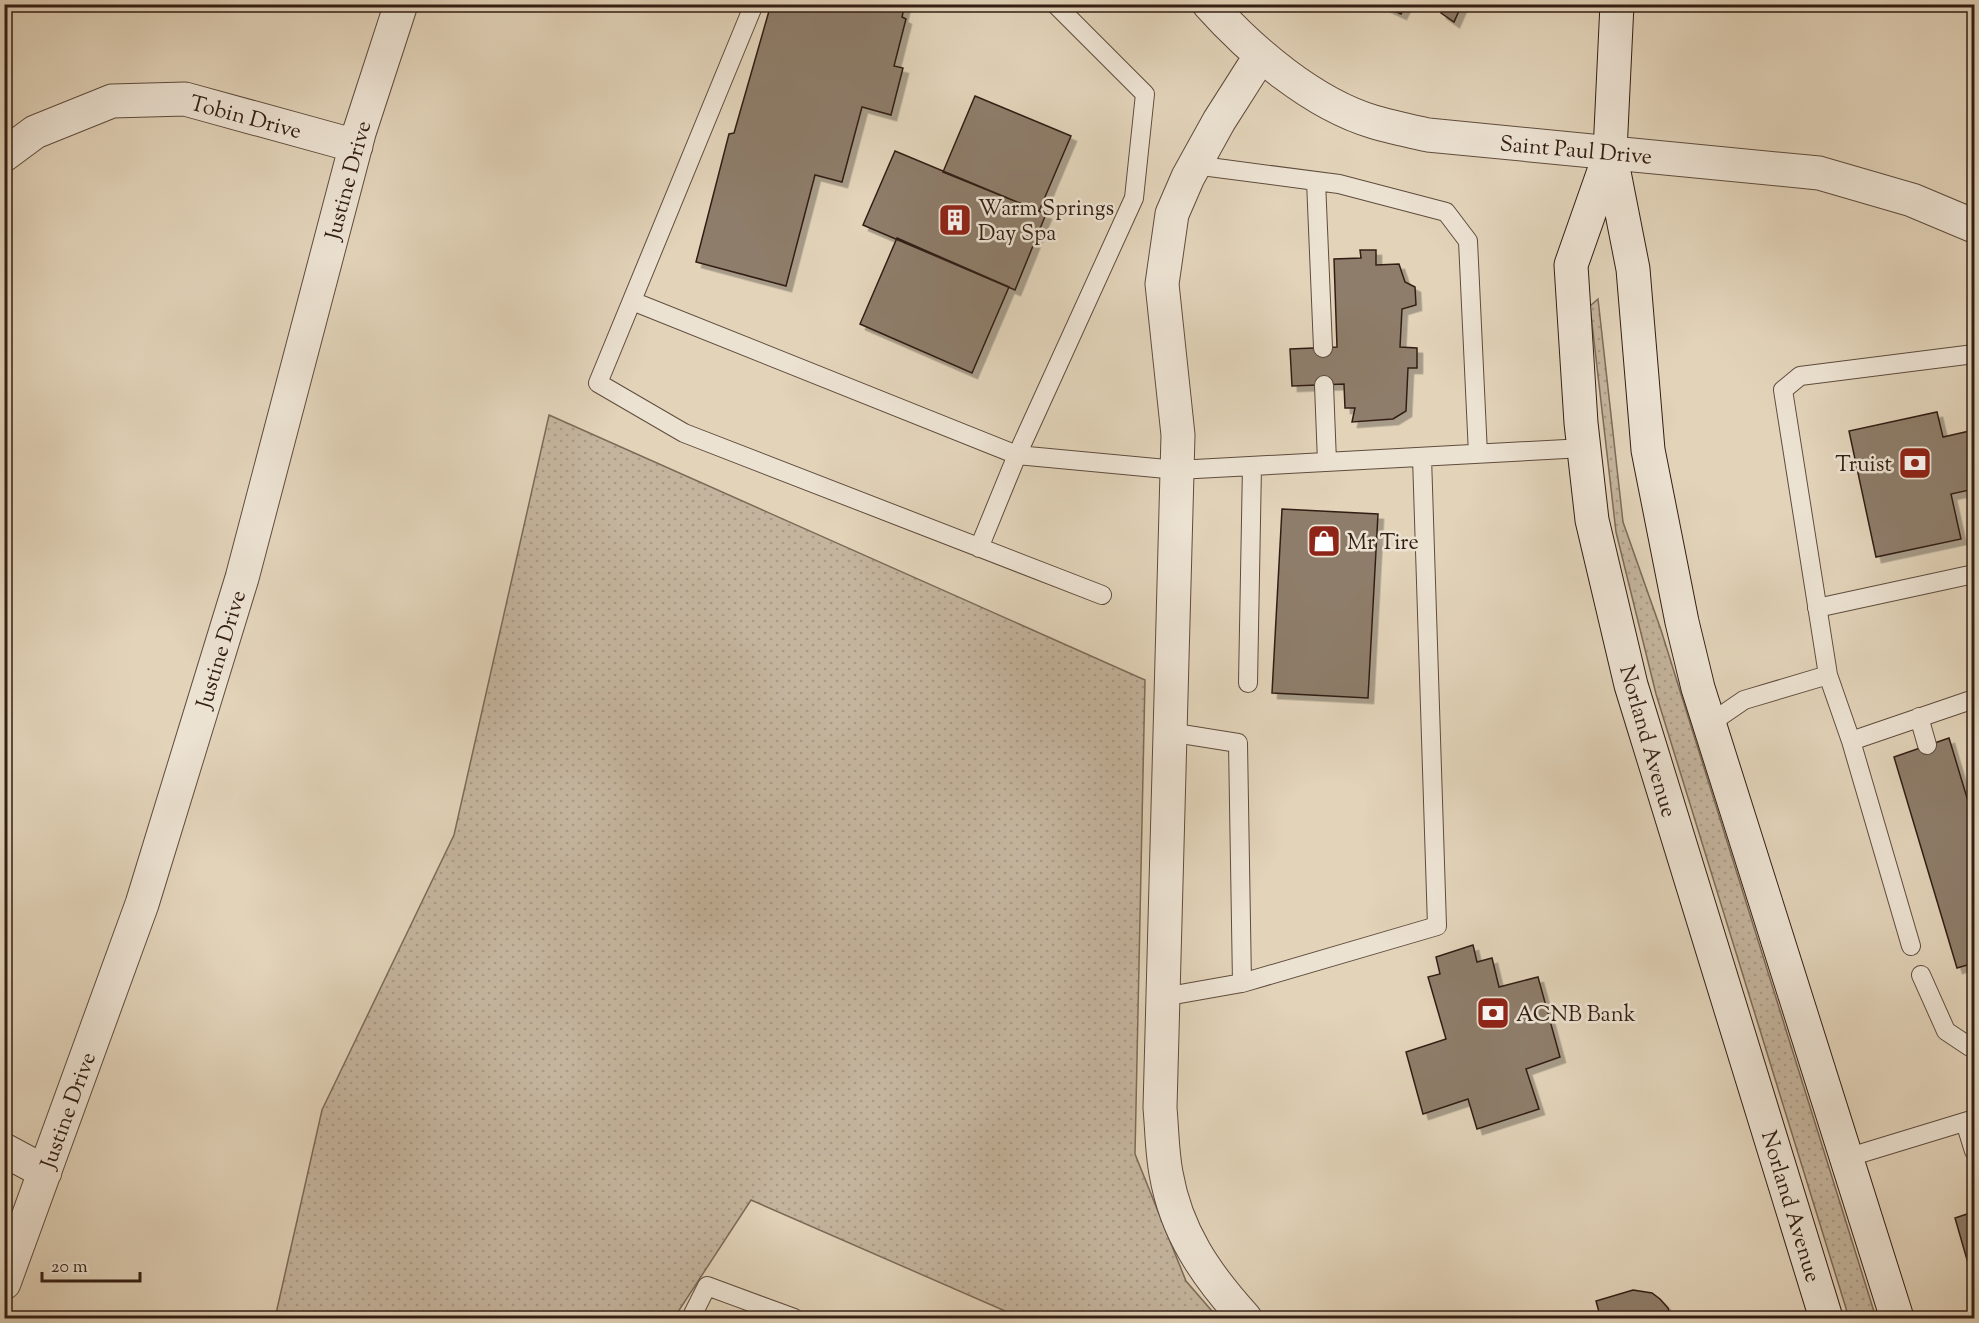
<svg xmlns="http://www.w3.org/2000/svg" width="1979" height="1323" viewBox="0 0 1979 1323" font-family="'Sorts Mill Goudy',serif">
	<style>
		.grass { fill: url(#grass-dots); stroke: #7c6a58; stroke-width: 1.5 }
		.building { fill: #8e7d6a; stroke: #331f14; stroke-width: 1.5; filter: url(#shadow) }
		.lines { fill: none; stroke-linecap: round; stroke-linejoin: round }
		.lane-casing { stroke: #5f4c3d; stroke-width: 20 }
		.street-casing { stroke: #5f4c3d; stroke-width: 35 }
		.secondary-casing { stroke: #331f14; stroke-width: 35 }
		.lane { stroke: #ece2d2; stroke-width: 18 }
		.street { stroke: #ece2d2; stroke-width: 33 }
		.secondary { stroke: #ece2d2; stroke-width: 33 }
		.labels { text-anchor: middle; stroke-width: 5; stroke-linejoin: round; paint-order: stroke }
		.street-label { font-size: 22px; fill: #331f14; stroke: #ece2d2 }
		.poi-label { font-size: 22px; fill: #331f14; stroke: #ece2d2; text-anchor: start }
	</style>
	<defs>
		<pattern id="grass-dots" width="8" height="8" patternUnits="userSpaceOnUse" patternTransform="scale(1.5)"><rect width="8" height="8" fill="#c4b49d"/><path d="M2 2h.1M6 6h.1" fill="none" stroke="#a99a86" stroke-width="1.8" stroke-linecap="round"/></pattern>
		<filter id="shadow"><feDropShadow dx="5.5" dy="5.5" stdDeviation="0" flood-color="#0004"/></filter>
	</defs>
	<rect width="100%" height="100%" fill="#e2d3b9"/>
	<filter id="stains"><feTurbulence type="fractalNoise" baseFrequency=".00333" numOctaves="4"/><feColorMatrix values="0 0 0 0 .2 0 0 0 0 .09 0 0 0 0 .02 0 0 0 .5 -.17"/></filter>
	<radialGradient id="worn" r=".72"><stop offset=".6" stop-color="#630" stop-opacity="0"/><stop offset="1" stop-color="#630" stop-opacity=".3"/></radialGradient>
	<!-- grass -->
	<path class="grass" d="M1598 299 1623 522 1661 630 1876 1318H1849L1656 694 1616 532 1590 306Z
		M549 415 1145 680 1135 1154 1186 1281 1218 1318H1021L751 1200 674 1318H275L322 1110 454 835Z"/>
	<!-- building -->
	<path class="building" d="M771 4H905L902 17 906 19 894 66 903 68 891 115 862 107 842 182 815 175 786 286 696 262 729 134 734 133Z
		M1380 4H1406L1401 14Z
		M1444 4H1462L1454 22 1441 13Z
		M975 96 1071 136 1039 211 943 172Z
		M895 151 1046 214 1015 290 863 225Z
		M897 238 1009 287 972 373 860 324Z
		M1360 250H1376V265L1399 264 1405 282 1415 287 1416 305 1402 309 1400 347 1417 348V368H1408L1406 411 1393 419 1352 422 1355 408H1345L1344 384 1292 386 1290 349 1337 347 1334 259 1361 258Z
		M1937 412 1943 437 1974 430V489L1951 494 1961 539 1876 557 1849 431Z
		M1282 509 1378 514 1368 698 1272 693Z
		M1949 738 1974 821V963L1957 968 1894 757Z
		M1473 945 1477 962 1492 958 1499 987 1538 977 1560 1057 1526 1069 1539 1109 1477 1129 1468 1099 1423 1114 1406 1052 1446 1039 1428 977 1440 974 1436 957Z
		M1973 1212 1974 1217V1284L1955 1218Z
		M1633 1290 1652 1293 1660 1299 1668 1308 1671 1318H1589L1588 1315 1599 1312 1596 1301Z"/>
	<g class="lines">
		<!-- lane casing -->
		<g class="lane-casing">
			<path id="lane" d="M754 4 598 383 684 433 1102 595
				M1055 4 1145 94 1134 198 1017 455 1177 470 1584 448
				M1194 165 1339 184 1446 212 1468 241 1478 454
				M1316 181 1323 348
				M632 301 1017 455 979 548
				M1324 385 1327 462
				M1817 608 1974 574
				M1828 675 1851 741 1974 699
				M1248 683 1252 466
				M1919 717 1927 745
				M1709 724 1744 700 1828 675 1783 390 1800 376 1974 354
				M1169 732 1238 743 1242 983 1437 926 1422 457
				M1851 741 1911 946
				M1921 975 1946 1031 1970 1047H1974
				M1163 997 1242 983
				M1965 1122 1974 1151
				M1846 1158 1974 1119
				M691 1318 707 1286 794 1318"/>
		</g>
		<!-- street casing -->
		<g class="street-casing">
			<path id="street" d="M1209 4C1251 51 1313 104 1374 122 1391 127 1410 131 1428 135L1819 173 1912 200 1974 226
				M4 155 35 132 112 101 185 99 356 146
				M4 1150 45 1172
				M4 1283 142 904 242 578 359 133 401 4
				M1245 1318C1206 1275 1176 1232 1166 1173 1162 1152 1162 1130 1160 1108L1178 435 1162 284 1172 214 1188 177 1219 121 1261 55"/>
		</g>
		<!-- secondary casing -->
		<g class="secondary-casing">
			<path id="secondary" d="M1617 4 1610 152 1633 269 1648 450 1682 622 1698 688 1897 1318
				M1610 154 1571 265 1581 423 1592 520 1631 685 1826 1318"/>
		</g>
		<!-- lane -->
		<use href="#lane" class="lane"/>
		<!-- street -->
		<use href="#street" class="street"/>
		<!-- secondary -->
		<use href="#secondary" class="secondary"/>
	</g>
	<!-- icons -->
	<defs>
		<g id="building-square" transform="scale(1.725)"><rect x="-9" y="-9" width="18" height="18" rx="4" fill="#8f2418" stroke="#ece2d2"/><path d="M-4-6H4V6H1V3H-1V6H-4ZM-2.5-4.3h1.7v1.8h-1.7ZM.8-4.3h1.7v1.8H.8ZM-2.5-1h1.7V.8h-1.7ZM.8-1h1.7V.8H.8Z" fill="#fff"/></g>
		<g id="bank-square" transform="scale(1.725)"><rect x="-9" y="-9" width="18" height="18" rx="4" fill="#8f2418" stroke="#ece2d2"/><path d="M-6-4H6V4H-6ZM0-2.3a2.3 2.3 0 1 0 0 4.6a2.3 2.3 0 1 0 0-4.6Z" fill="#fff"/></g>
		<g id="shop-square" transform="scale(1.725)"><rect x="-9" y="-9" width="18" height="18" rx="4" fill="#8f2418" stroke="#ece2d2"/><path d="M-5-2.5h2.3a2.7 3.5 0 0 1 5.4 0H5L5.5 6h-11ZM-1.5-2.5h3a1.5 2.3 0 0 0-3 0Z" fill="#fff"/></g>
	</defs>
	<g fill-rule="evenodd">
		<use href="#building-square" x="955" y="220"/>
		<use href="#bank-square" x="1915" y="463"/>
		<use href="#shop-square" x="1324" y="541"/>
		<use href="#bank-square" x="1493" y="1013"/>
	</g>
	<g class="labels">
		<!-- street labels -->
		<g class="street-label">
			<text transform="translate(246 116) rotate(15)" y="8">Tobin Drive</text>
			<text transform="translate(1576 149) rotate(5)" y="8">Saint Paul Drive</text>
			<text transform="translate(347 180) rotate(-75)" y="8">Justine Drive</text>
			<text transform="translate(220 649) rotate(-73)" y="8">Justine Drive</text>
			<text transform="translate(1649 741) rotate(74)" y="8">Norland Avenue</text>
			<text transform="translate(67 1110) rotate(-70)" y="8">Justine Drive</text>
			<text transform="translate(1792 1206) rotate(73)" y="8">Norland Avenue</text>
		</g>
		<!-- poi labels -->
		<g class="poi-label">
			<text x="978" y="215">Warm Springs<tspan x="978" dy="25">Day Spa</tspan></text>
			<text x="1892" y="471" text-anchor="end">Truist</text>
			<text x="1347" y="549">Mr Tire</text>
			<text x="1516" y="1021">ACNB Bank</text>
		</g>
	</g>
	<!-- margin -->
	<rect width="1979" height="1323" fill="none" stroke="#e2d3b9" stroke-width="24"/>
	<rect x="6" y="6" width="1967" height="1311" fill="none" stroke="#331f14" stroke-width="3"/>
	<rect x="12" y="12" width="1955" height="1299" fill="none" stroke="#331f14" stroke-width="1.5"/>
	<!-- scale -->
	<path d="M42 1272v9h98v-9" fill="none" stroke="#331f14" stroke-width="3"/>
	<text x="51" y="1272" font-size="18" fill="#331f14" stroke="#ece2d2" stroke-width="4.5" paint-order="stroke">20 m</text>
	<rect width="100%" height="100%" filter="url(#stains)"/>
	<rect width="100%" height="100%" fill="url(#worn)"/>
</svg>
